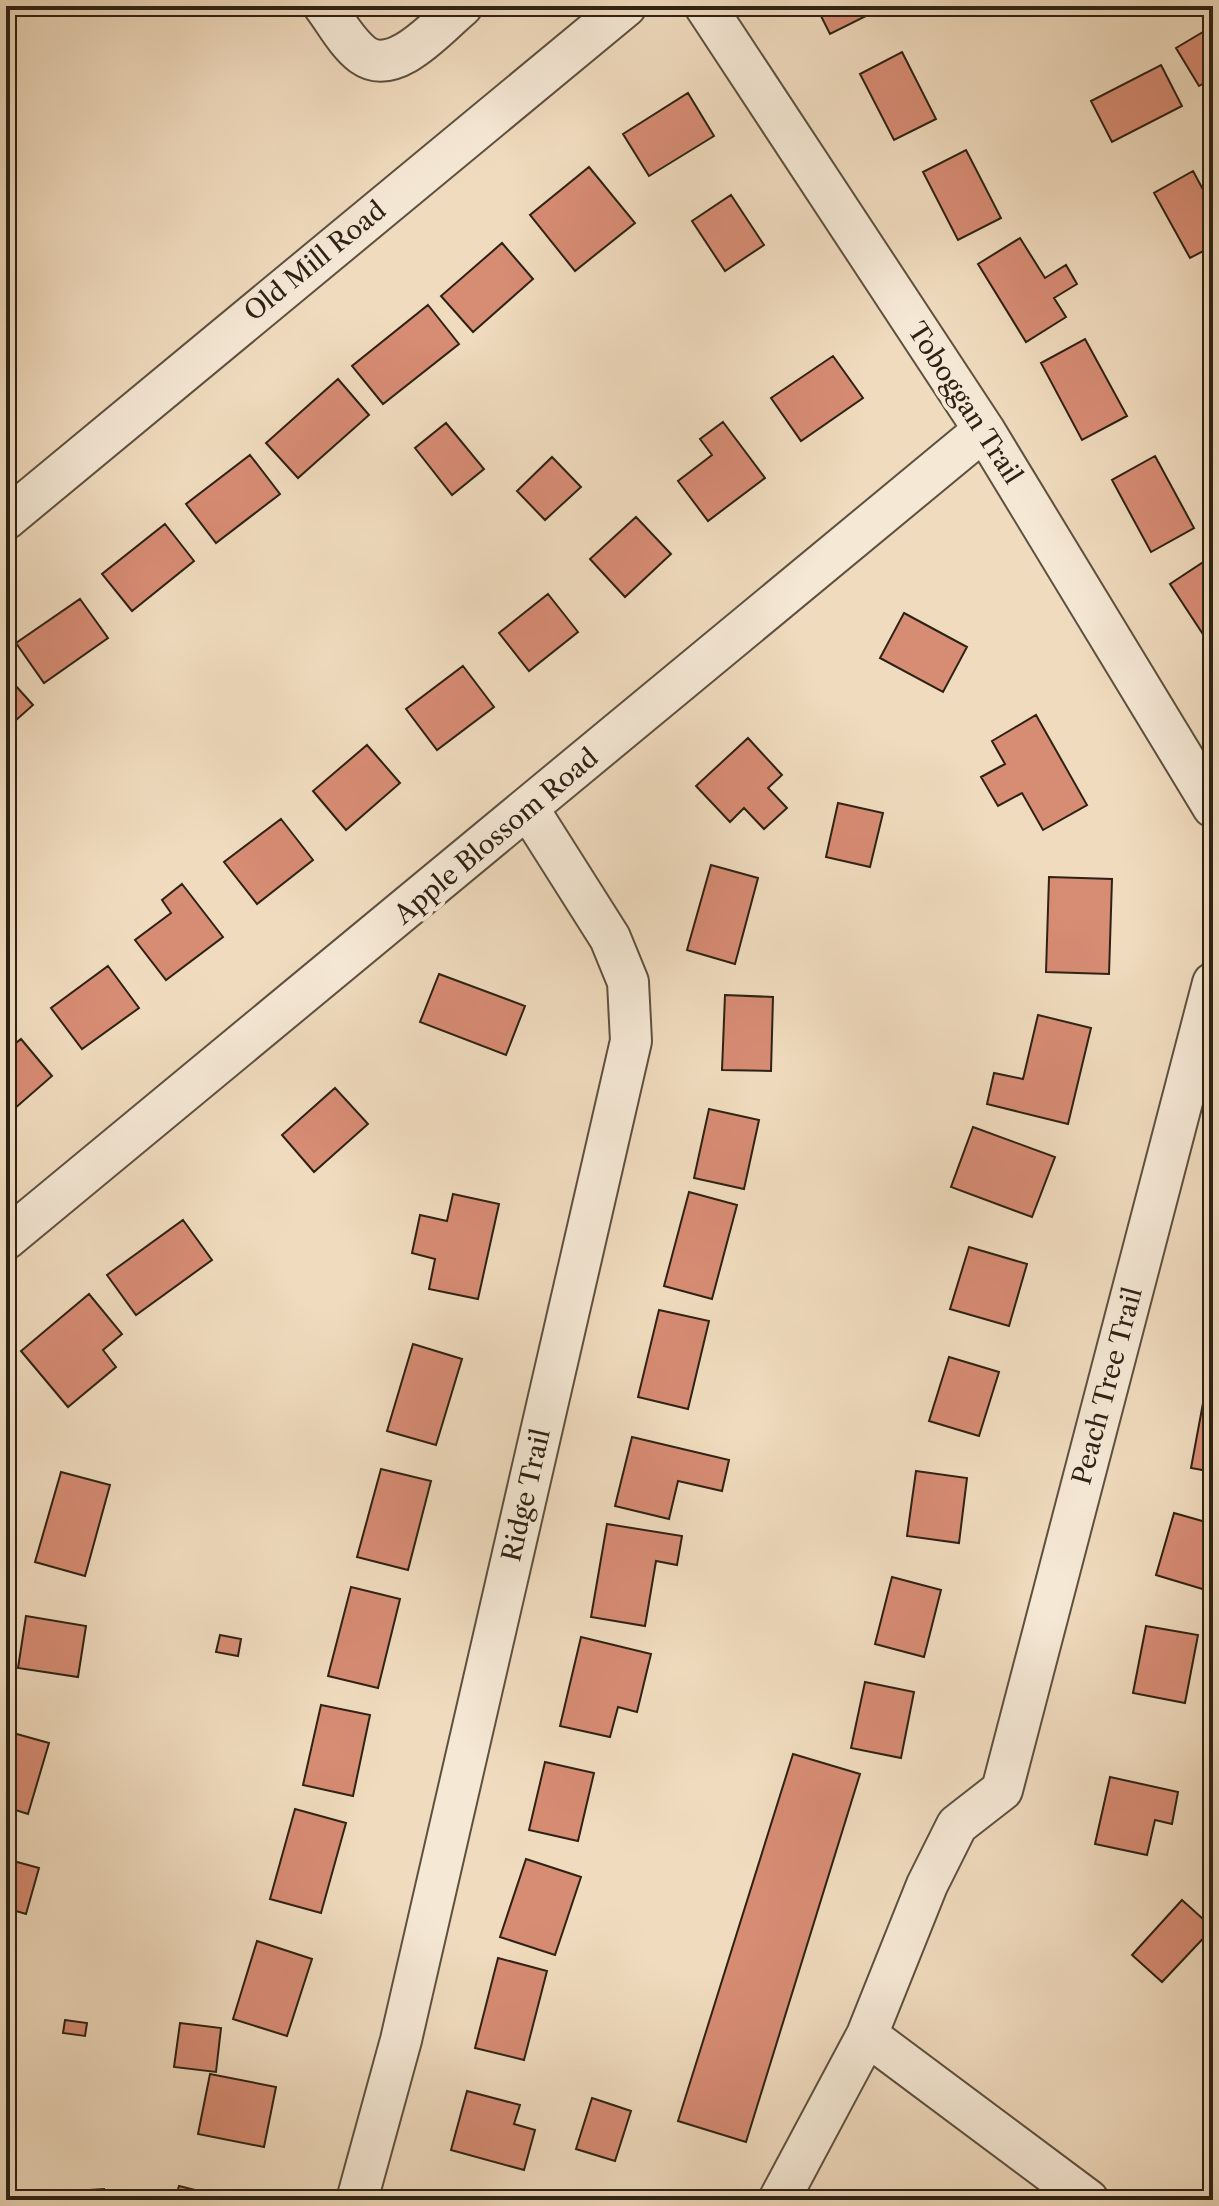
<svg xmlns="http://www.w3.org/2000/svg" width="1219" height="2206" viewBox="0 0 1219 2206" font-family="'Libre Caslon Text',serif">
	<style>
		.building { fill: #d78c74; stroke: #2d2215; stroke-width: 2 }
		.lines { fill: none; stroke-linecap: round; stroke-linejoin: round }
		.minor-casing { stroke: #5e503f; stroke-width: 44 }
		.minor { stroke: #f5e8d5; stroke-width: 40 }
		.labels { text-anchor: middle; stroke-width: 8; stroke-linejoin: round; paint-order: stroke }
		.street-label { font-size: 26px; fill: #2d2215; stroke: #f5e8d5 }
	</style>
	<rect width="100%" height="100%" fill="#f0dbbe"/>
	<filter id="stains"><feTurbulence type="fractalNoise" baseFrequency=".0025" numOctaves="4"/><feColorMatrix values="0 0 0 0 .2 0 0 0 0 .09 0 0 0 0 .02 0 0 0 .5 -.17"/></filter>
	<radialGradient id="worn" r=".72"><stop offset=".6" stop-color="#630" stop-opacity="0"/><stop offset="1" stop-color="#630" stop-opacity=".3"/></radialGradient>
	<!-- building -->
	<path class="building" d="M816 6H874L876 11 830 34Z
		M1213 26V78L1199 86 1176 48Z
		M902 52 936 119 894 140 860 74Z
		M1161 65 1182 106 1112 142 1091 101Z
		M688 93 714 136 649 176 623 134Z
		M966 150 1001 218 958 240 923 172Z
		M589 167 635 223 575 271 530 215Z
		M1193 171 1213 208V246L1190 258 1154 193Z
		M731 195 764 245 725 271 692 221Z
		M1020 238 1045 278 1066 265 1077 284 1054 298 1066 317 1026 342 978 264Z
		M502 243 533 279 473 332 441 296Z
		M1213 267V289L1204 272Z
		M428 305 459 344 383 404 352 366Z
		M1085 339 1127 416 1082 440 1041 363Z
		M833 356 863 398 801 441 771 398Z
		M338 379 369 415 298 478 266 443Z
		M723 422 765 478 708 521 678 481 712 455 700 439Z
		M446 423 484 469 452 495 415 448Z
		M250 455 280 494 216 543 186 504Z
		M1155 456 1194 528 1151 552 1112 480Z
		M552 457 581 487 545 520 517 491Z
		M636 517 671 554 625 597 590 559Z
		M165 524 194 561 132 611 102 574Z
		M1211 557 1213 560 1212 648 1170 584Z
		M548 594 578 632 529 671 499 633Z
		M80 599 108 638 44 683 16 643Z
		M904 613 967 647 943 692 880 658Z
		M463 666 494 707 437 750 406 709Z
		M6 675 33 705 6 729Z
		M1036 715 1087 805 1043 830 1022 793 998 806 981 777 1005 764 992 741Z
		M748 738 782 775 768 788 787 808 764 829 744 808 730 822 696 786Z
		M367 745 400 783 346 830 313 791Z
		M838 803 883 813 870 867 826 857Z
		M281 819 313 860 257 904 224 862Z
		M711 865 758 878 735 964 687 950Z
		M1049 877 1112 879 1109 974 1046 972Z
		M182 884 223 937 166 980 135 940 171 913 162 900Z
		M108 966 139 1008 82 1049 51 1008Z
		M439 974 525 1006 506 1055 420 1022Z
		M725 995 773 997 771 1071 722 1070Z
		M1038 1015 1091 1028 1068 1124 987 1104 994 1073 1023 1079Z
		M21 1039 52 1076 6 1116V1051Z
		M335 1088 368 1124 314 1172 282 1135Z
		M709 1109 759 1120 744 1189 694 1178Z
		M973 1127 1055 1157 1032 1217 951 1187Z
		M689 1192 737 1205 712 1299 664 1286Z
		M453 1194 499 1204 478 1299 429 1289 435 1259 412 1253 420 1215 447 1221Z
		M183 1220 212 1260 136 1315 107 1275Z
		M969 1247 1027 1264 1009 1326 950 1309Z
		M89 1294 122 1334 103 1350 116 1367 68 1407 21 1351Z
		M659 1310 709 1321 688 1409 638 1397Z
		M413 1344 462 1359 436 1445 387 1431Z
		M949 1357 999 1372 979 1436 929 1421Z
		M1203 1403 1213 1404V1472L1191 1468Z
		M632 1437 729 1460 722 1491 678 1481 669 1519 615 1506Z
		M381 1469 431 1481 408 1570 357 1557Z
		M916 1471 967 1478 959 1543 907 1536Z
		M61 1472 110 1485 85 1576 35 1562Z
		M1174 1513 1213 1524V1576L1209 1591 1156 1575Z
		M607 1524 682 1536 677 1565 656 1561 645 1626 591 1617Z
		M892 1577 941 1590 924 1657 875 1644Z
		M351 1587 400 1599 378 1688 328 1676Z
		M26 1616 86 1626 78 1677 18 1668Z
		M1146 1626 1198 1635 1185 1703 1133 1693Z
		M220 1635 241 1639 238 1656 216 1652Z
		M581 1637 651 1654 637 1712 618 1707 610 1737 560 1726Z
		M865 1682 914 1692 901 1758 851 1748Z
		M321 1705 370 1715 353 1796 303 1785Z
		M6 1731 49 1743 28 1814 6 1807Z
		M793 1754 860 1774 746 2142 678 2121Z
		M545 1762 594 1773 578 1841 529 1830Z
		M1110 1777 1178 1792 1172 1824 1155 1820 1147 1855 1095 1844Z
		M295 1809 346 1823 321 1913 270 1899Z
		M6 1859 39 1868 26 1914 6 1908Z
		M526 1859 581 1877 555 1955 500 1937Z
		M1182 1900 1213 1928 1162 1982 1132 1955Z
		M257 1941 312 1959 287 2036 233 2019Z
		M498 1958 547 1971 524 2060 475 2048Z
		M65 2020 87 2023 85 2036 63 2033Z
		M180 2023 221 2028 216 2072 174 2067Z
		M210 2074 276 2087 264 2147 198 2134Z
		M467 2091 520 2105 514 2124 535 2130 524 2170 451 2150Z
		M592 2098 631 2111 615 2161 576 2149Z
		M179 2186 235 2200H175Z
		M104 2189V2200H90V2190Z"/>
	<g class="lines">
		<!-- minor casing -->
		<g class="minor-casing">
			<path id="minor" d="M324 6C336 22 347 43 363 55 395 78 439 25 462 6
				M705 6 984 430 1213 807
				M6 519 626 6
				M6 1239 984 430
				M867 2035 1088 2200
				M357 2200 401 2040 631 1041 628 982 610 938 529 810
				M779 2200 867 2035 927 1885 957 1825 1002 1790 1213 983"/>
		</g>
		<!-- minor -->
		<use href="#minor" class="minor"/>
	</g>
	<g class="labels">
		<!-- street labels -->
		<g class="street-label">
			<text transform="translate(315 261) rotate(-39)" y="9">Old Mill Road</text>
			<text transform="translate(965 403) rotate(57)" y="9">Toboggan Trail</text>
			<text transform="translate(496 836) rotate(-40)" y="9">Apple Blossom Road</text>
			<text transform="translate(1107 1386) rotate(-75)" y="9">Peach Tree Trail</text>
			<text transform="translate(526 1495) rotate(-77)" y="9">Ridge Trail</text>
		</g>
	</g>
	<!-- margin -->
	<rect width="1219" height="2206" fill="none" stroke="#f0dbbe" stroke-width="32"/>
	<rect x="8" y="8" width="1203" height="2190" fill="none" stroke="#2d2215" stroke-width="4"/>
	<rect x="16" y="16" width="1187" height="2174" fill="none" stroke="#2d2215" stroke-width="2"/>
	<rect width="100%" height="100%" filter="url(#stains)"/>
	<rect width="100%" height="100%" fill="url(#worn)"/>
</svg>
